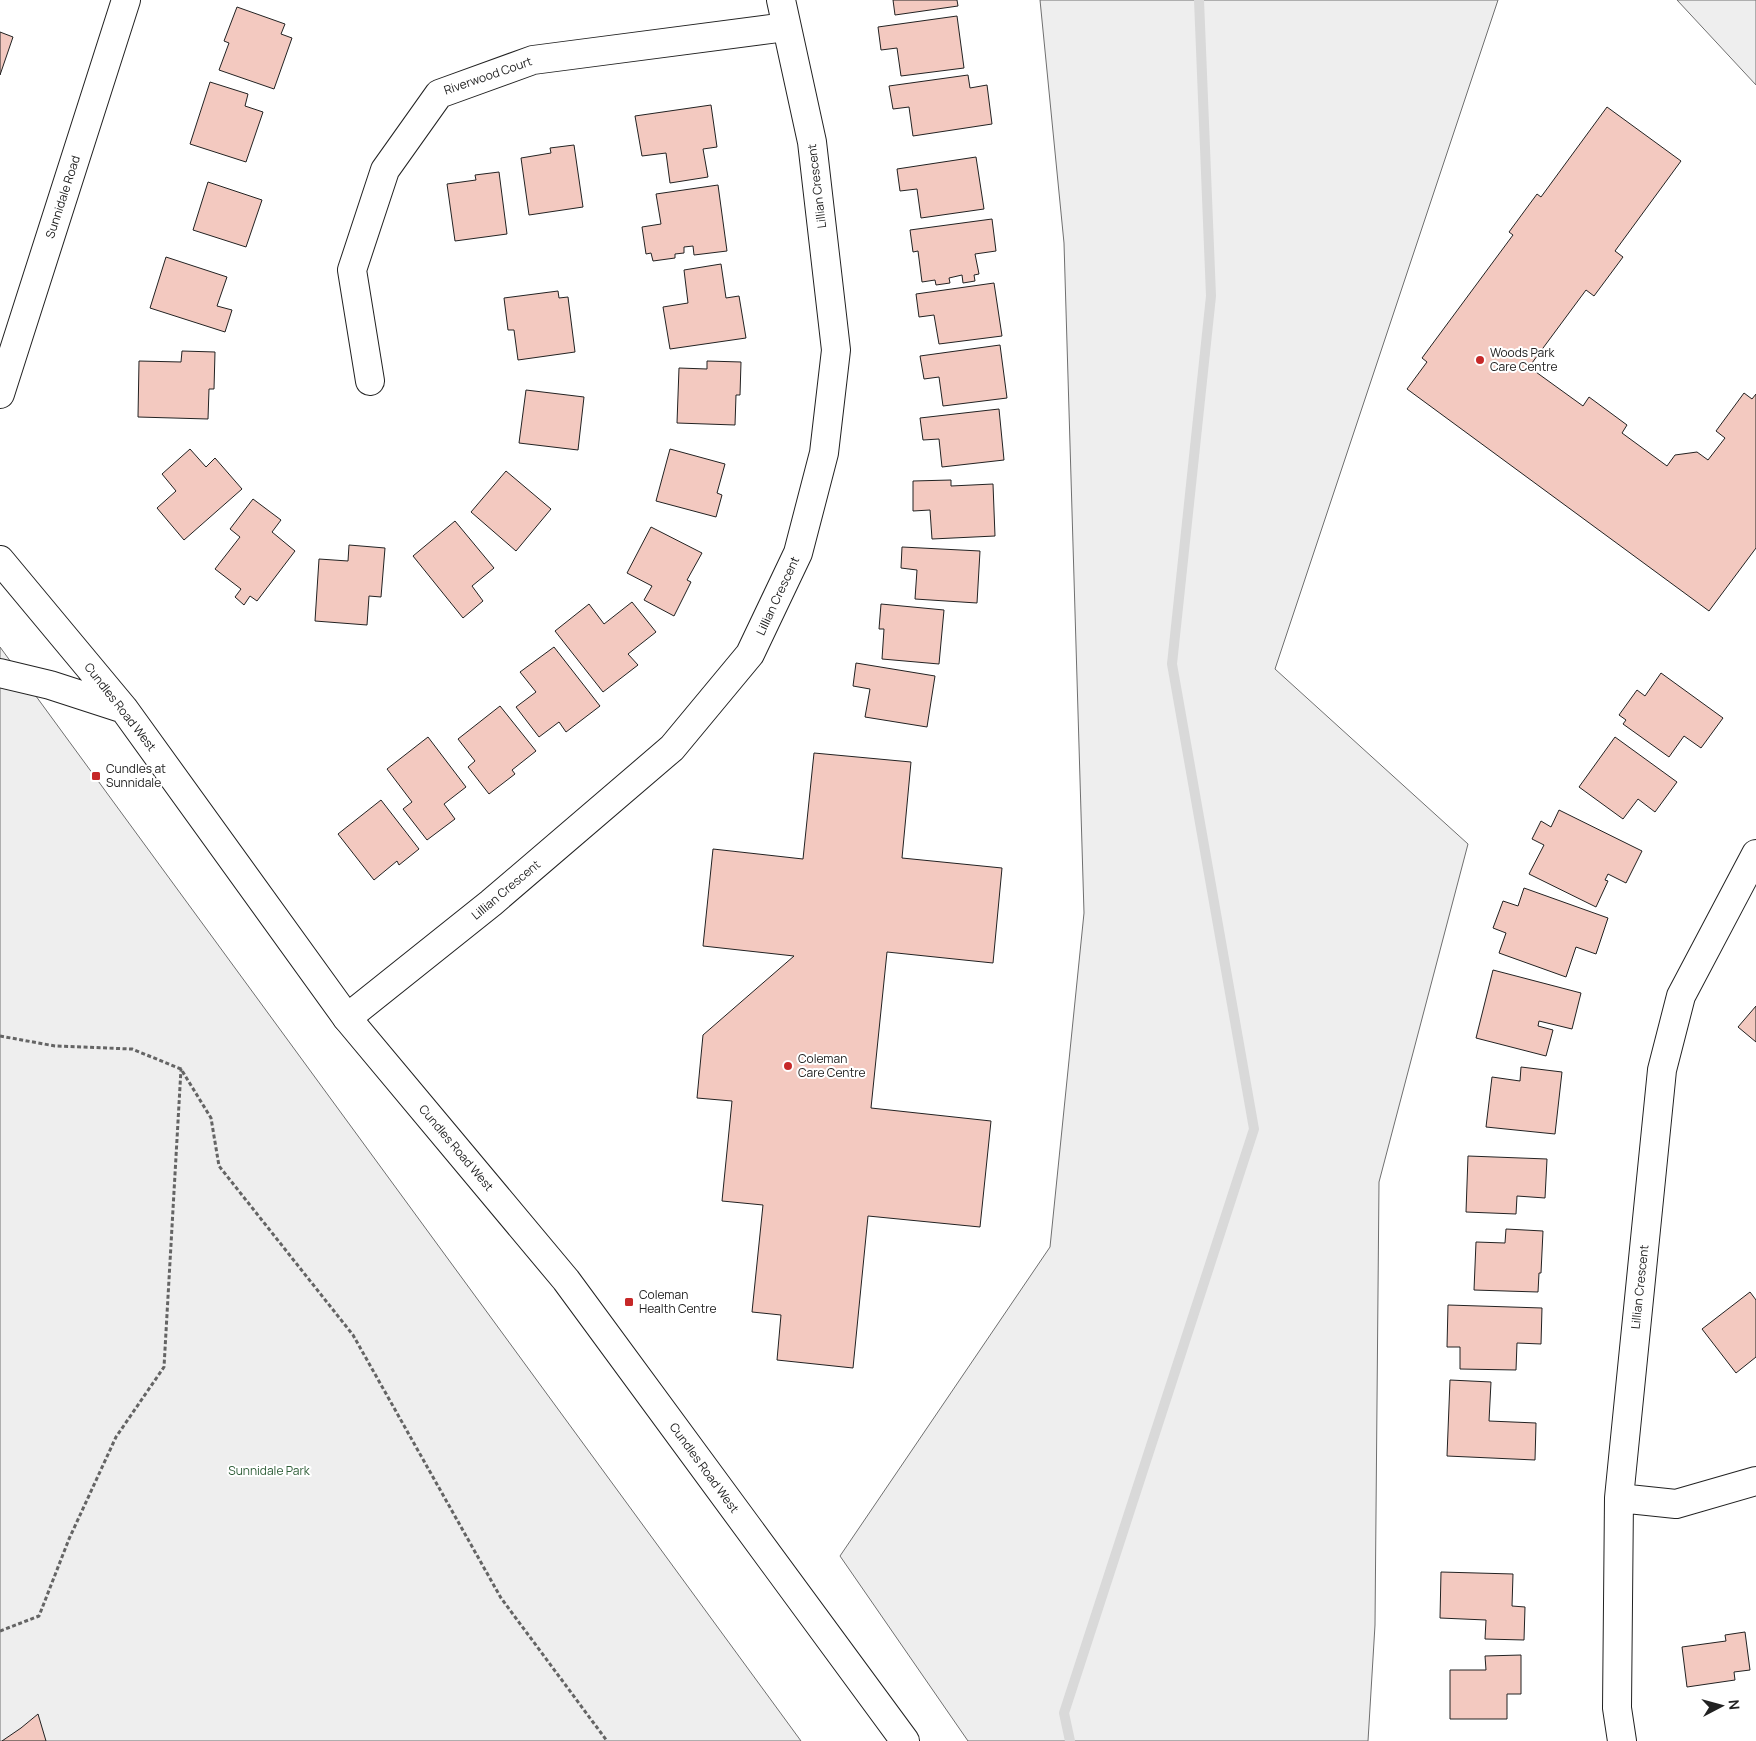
<svg xmlns="http://www.w3.org/2000/svg" width="1756" height="1741" viewBox="0 0 1756 1741" font-family="Manrope,sans-serif">
	<style>
		.green { fill: #eee; stroke: #6f6f6f }
		.lines { fill: none; stroke-linecap: round; stroke-linejoin: round }
		.stream { stroke: #d9d9d9; stroke-width: 10 }
		.building { fill: #f3c9c0; stroke: #222 }
		.minor-casing { stroke: #222; stroke-width: 30 }
		.secondary-casing { stroke: #222; stroke-width: 30 }
		.path { stroke: #646464; stroke-width: 3; stroke-dasharray: 4 2.5; stroke-linecap: butt }
		.minor { stroke: #fff; stroke-width: 28 }
		.secondary { stroke: #fff; stroke-width: 28 }
		.poi-dot { fill: #c62828; stroke: #fff; stroke-width: 2 }
		.labels { text-anchor: middle; stroke-width: 4; stroke-linejoin: round; paint-order: stroke }
		.street-label { font-size: 12px; fill: #222; stroke: #fff }
		.poi-label { font-size: 12px; fill: #222; stroke: #fff; text-anchor: start }
		.park-label { font-size: 12px; fill: #2f5e38; stroke: #fff }
	</style>
	<rect width="100%" height="100%" fill="#fff"/>
	<!-- green -->
	<path class="green" d="M1040 0H1498L1275 669 1468 844 1379 1182 1375 1625 1368 1741H968L840 1556 1050 1247 1084 913 1064 243Z
		M1677 0H1756V85Z
		M0 647 801 1741H0Z"/>
	<g class="lines">
		<!-- stream -->
		<path class="stream" d="M1070 1741 1064 1713 1254 1129 1172 664 1211 296 1199 0"/>
	</g>
	<!-- building -->
	<path class="building" d="M893 0H957L958 6 895 15Z
		M237 7 285 24 281 34 292 38 274 89 219 70 229 43 224 41Z
		M957 16 964 68 901 76 897 48 881 50 878 27Z
		M0 32 13 37 0 75Z
		M968 75 970 88 987 85 992 124 913 136 909 107 893 109 889 86Z
		M210 82 248 94 245 106 263 112 246 162 190 144Z
		M711 105 717 147 703 149 708 177 670 183 666 153 642 156 635 116Z
		M1607 107 1681 161 1615 251 1623 257 1594 296 1586 290 1529 367 1583 406 1589 397 1627 425 1622 433 1667 466 1675 455 1697 452 1708 460 1725 438 1716 431 1744 393 1752 399 1756 394V548L1709 611 1407 389 1427 362 1422 358 1513 235 1509 232 1537 194 1541 197Z
		M574 145 583 207 529 215 521 158 551 153 550 148Z
		M976 157 984 209 921 218 917 189 900 191 897 169Z
		M499 172 507 234 455 241 447 184 476 180 475 175Z
		M208 182 262 200 246 247 193 230Z
		M718 185 727 251 694 255 693 246 684 247V253L675 254V258L653 261 651 253 646 254 642 227 661 224 656 194Z
		M992 219 996 251 975 254 979 274 974 275 975 281 963 283 962 275 949 278 950 283 936 285 935 280 922 282 918 251 913 252 910 230Z
		M166 257 227 277 217 306 232 310 225 332 150 308Z
		M721 264 726 298 739 296 746 338 670 349 663 307 688 303 684 270Z
		M994 283 1002 336 939 344 934 315 919 317 916 294Z
		M558 291 559 298 568 297 575 352 518 360 514 330H508L504 298Z
		M1000 345 1007 398 943 406 939 377 924 379 920 356Z
		M182 351 215 352 214 389H209L208 419 138 417 139 361 181 362Z
		M707 361 741 362 740 395H736L735 425 677 423 679 368 707 369Z
		M526 390 584 397 578 450 519 443Z
		M999 409 1004 460 942 467 939 439 923 440 920 418Z
		M190 449 206 467 215 458 242 489 184 540 157 508 176 491 162 474Z
		M670 449 725 464 717 493 722 495 716 517 656 501Z
		M506 471 551 509 516 551 471 512Z
		M951 480V486L993 484 995 536 932 539 930 510 913 511V481Z
		M253 499 281 520 272 532 295 551 257 601 250 596 244 605 235 597 241 589 215 569 240 537 230 529Z
		M455 521 494 568 472 586 483 601 463 618 413 556Z
		M651 527 702 553 687 580 691 582 674 616 644 600 652 586 627 573Z
		M349 545 385 548 381 597 369 596 367 625 315 621 319 559 348 561Z
		M902 547 980 551 977 603 915 599 917 570 901 568Z
		M632 602 656 632 628 654 638 665 603 692 555 631 589 604 604 624Z
		M881 604 944 610 939 664 882 659 884 629H879Z
		M554 647 600 706 566 732 559 722 539 737 516 707 536 692 520 672Z
		M856 663 935 676 927 727 865 717 870 689 853 686Z
		M1661 673 1723 718 1701 748 1684 736 1669 757 1623 724 1626 720 1619 715 1637 690 1645 696Z
		M500 706 536 751 512 770 515 774 489 794 468 767 475 761 458 739Z
		M428 737 466 787 444 804 455 819 427 840 403 809 412 802 387 769Z
		M1615 737 1677 782 1655 812 1638 799 1623 819 1579 787Z
		M814 753 911 762 902 858 1002 868 993 963 887 952 871 1108 991 1121 980 1227 868 1216 853 1368 777 1360 781 1315 752 1312 763 1205 722 1201 732 1101 697 1098 703 1035 794 956 703 946 713 849 803 859Z
		M381 800 419 849 399 865 397 861 374 880 338 834Z
		M1559 810 1642 851 1626 883 1608 874 1605 880 1608 881 1596 907 1529 874 1544 845 1532 839 1541 821 1551 827Z
		M1524 888 1608 918 1596 954 1576 947 1566 977 1499 953 1506 933 1493 928 1503 901 1518 906Z
		M1493 970 1581 993 1572 1029 1539 1021 1538 1026 1553 1030 1546 1056 1476 1038Z
		M1756 1006V1042L1738 1027Z
		M1521 1067 1562 1072 1555 1134 1486 1127 1492 1077 1520 1081Z
		M1468 1156 1547 1159 1545 1198 1517 1196 1516 1214 1466 1212Z
		M1506 1229 1543 1231 1541 1273H1539L1538 1292 1474 1290 1476 1242 1505 1243Z
		M1750 1292 1756 1300V1357L1736 1373 1702 1329Z
		M1448 1305 1542 1308 1541 1344 1517 1343 1516 1370 1460 1369V1347H1447Z
		M1450 1380 1491 1382 1489 1421 1536 1423 1535 1460 1447 1456Z
		M1441 1572 1513 1574 1512 1606 1525 1607 1524 1640 1485 1639 1486 1620 1440 1618Z
		M1745 1632 1750 1670 1734 1672 1735 1680 1687 1687 1682 1647 1726 1641 1725 1635Z
		M1521 1655V1694H1507V1719H1450V1670H1486L1485 1656Z
		M38 1714 46 1741H2L21 1728Z"/>
	<g class="lines">
		<!-- minor casing -->
		<g class="minor-casing">
			<path id="minor" d="M370 381 352 270 385 170 439 94 533 60 786 27
				M347 1018 491 903 672 748 750 654 798 553 824 453 836 350 812 142 781 0
				M1619 1498 1676 1504 1756 1481
				M1622 1741 1617 1708 1619 1498 1662 1070 1681 996 1756 854"/>
		</g>
		<!-- secondary casing -->
		<g class="secondary-casing">
			<path id="secondary" d="M0 394 126 0
				M0 560 124 709 347 1018 566 1280 905 1741
				M0 673 50 685 124 709"/>
		</g>
		<!-- path -->
		<path class="path" d="M0 1036 55 1046 132 1049 181 1069 211 1118 219 1166 353 1335 501 1598 607 1741
			M0 1631 39 1616 69 1539 116 1437 164 1367 181 1069"/>
		<!-- minor -->
		<use href="#minor" class="minor"/>
		<!-- secondary -->
		<use href="#secondary" class="secondary"/>
	</g>
	<!-- markers -->
	<g class="poi-dot">
		<circle cx="1480" cy="360" r="5"/>
		<rect x="91" y="771" width="10" height="10" rx="2.5"/>
		<circle cx="788" cy="1066" r="5"/>
		<rect x="624" y="1297" width="10" height="10" rx="2.5"/>
	</g>
	<g class="labels">
		<!-- street labels -->
		<g class="street-label">
			<text transform="translate(488 76) rotate(-19)" y="4">Riverwood Court</text>
			<text transform="translate(817 186) rotate(-97)" y="4">Lillian Crescent</text>
			<text transform="translate(63 197) rotate(-72)" y="4">Sunnidale Road</text>
			<text transform="translate(778 596) rotate(-65)" y="4">Lillian Crescent</text>
			<text transform="translate(120 707) rotate(52)" y="4">Cundles Road West</text>
			<text transform="translate(506 890) rotate(-40)" y="4">Lillian Crescent</text>
			<text transform="translate(456 1148) rotate(50)" y="4">Cundles Road West</text>
			<text transform="translate(1640 1287) rotate(-84)" y="4">Lillian Crescent</text>
			<text transform="translate(704 1468) rotate(54)" y="4">Cundles Road West</text>
		</g>
		<!-- poi labels -->
		<g class="poi-label">
			<text x="1490" y="357">Woods Park<tspan x="1490" dy="14">Care Centre</tspan></text>
			<text x="106" y="773">Cundles at<tspan x="106" dy="14">Sunnidale</tspan></text>
			<text x="798" y="1063">Coleman<tspan x="798" dy="14">Care Centre</tspan></text>
			<text x="639" y="1299">Coleman<tspan x="639" dy="14">Health Centre</tspan></text>
		</g>
		<!-- park labels -->
		<g class="park-label">
			<text x="269" y="1475">Sunnidale Park</text>
		</g>
	</g>
	<!-- north arrow -->
	<g transform="translate(1721 1706) rotate(84)" stroke="#ffffff" stroke-width="4" paint-order="stroke">
	<path d="M0-4L9 19L0 12L-9 19Z" fill="#222222"/>
	<text y="-8" font-size="14" font-weight="bold" text-anchor="middle" fill="#222222">N</text>
	</g>
</svg>
